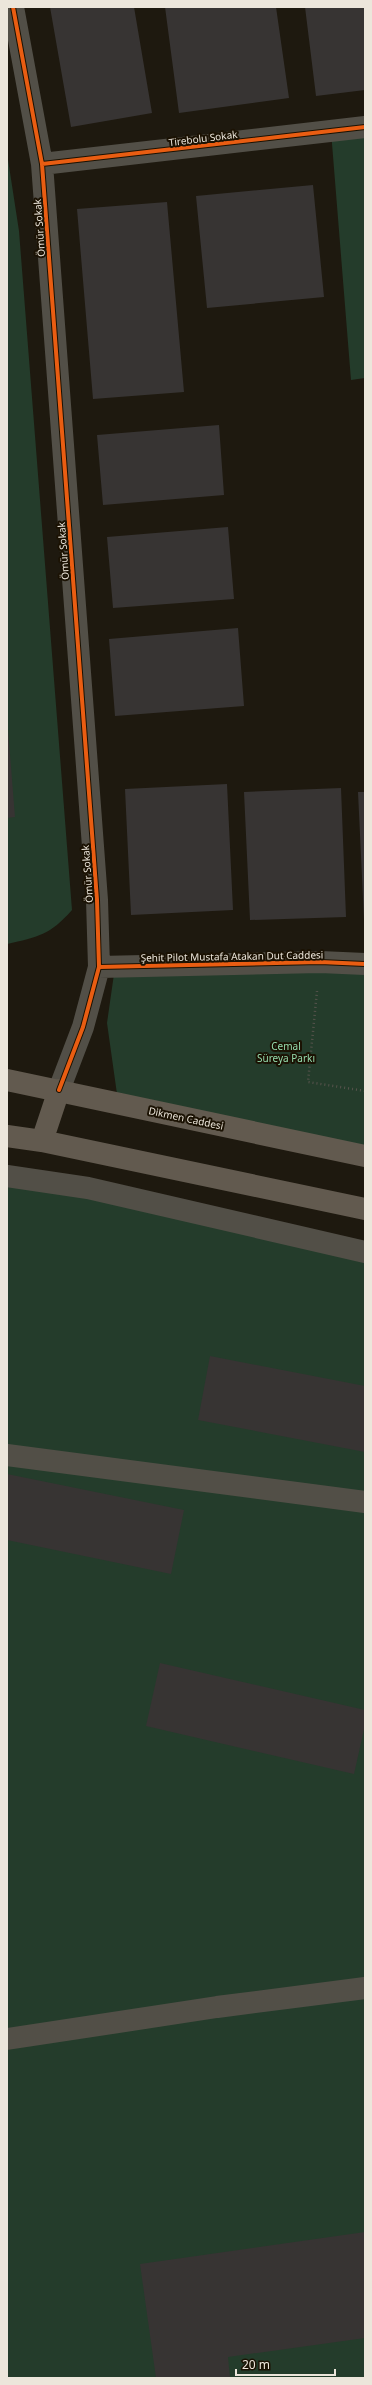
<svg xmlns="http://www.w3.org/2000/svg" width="372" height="2385" viewBox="0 0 372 2385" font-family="'Noto Sans',sans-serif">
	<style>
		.green { fill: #243c2b }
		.building { fill: #373433 }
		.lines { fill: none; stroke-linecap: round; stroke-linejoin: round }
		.path { stroke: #56534c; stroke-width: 2.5; stroke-dasharray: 1 3; stroke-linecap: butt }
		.minor { stroke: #524f47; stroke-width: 22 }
		.major { stroke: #625a4f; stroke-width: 22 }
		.cycleway-casing { stroke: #1b1203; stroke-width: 6 }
		.cycleway { stroke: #e95d12; stroke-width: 4 }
		.labels { text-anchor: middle; stroke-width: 4; stroke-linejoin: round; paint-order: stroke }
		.street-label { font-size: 10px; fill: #ece6db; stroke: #1b1203 }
		.park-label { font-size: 10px; fill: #95dbad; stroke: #1b1203 }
	</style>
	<rect width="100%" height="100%" fill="#1e190f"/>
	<!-- green -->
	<path class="green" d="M365 127V378L351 380 331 131Z
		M7 153 19 231 72 910C50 935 38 937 7 944Z
		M316 972 365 974V1150L117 1094 107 1023 114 974Z
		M7 1176 365 1252V2378H7Z"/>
	<!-- building -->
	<path class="building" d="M50 7H134L152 113 71 127Z
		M165 7H276L289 98 179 113Z
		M305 7H365V90L316 96Z
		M313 185 324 297 207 308 196 196Z
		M167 202 184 392 93 399 77 209Z
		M219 425 224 495 103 505 97 435Z
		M228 527 234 599 113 608 107 537Z
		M238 628 244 706 115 716 109 639Z
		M7 717 15 817 7 818Z
		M227 784 233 910 131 915 125 789Z
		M341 788 346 917 250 920 244 792Z
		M358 792H365V920H364Z
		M210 1356 365 1386V1452L198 1420Z
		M7 1474 184 1510 171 1574 7 1540Z
		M160 1663 365 1710V1725L354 1774 146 1726Z
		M365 2232V2338L228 2357 230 2378H156L140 2264Z"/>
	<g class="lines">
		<!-- path -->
		<path class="path" d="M317 991 308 1082 365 1091"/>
		<!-- minor -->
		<path class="minor" d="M13 7 42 164 97 900 99 967 83 1027 59 1090
			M42 164 365 127
			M99 967 320 962 365 964
			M7 1176 88 1188 365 1252
			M7 1455 365 1502
			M7 2039 217 2007 365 1988"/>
		<!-- major -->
		<path class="major" d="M7 1080 365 1156
			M7 1136 42 1141 365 1209
			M42 1141 59 1090"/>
		<!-- cycleway casing -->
		<g class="cycleway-casing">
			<path id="cycleway" d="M13 7 42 164 97 900 99 967 83 1027 59 1090
				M42 164 365 127
				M99 967 320 962 365 964"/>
		</g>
		<!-- cycleway -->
		<use href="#cycleway" class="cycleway"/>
	</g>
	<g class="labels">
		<!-- street labels -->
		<g class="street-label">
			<text transform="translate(203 138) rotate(-7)" y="4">Tirebolu Sokak</text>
			<text transform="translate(39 228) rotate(-94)" y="4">Ömür Sokak</text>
			<text transform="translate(63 551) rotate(-94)" y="4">Ömür Sokak</text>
			<text transform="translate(87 874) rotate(-94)" y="4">Ömür Sokak</text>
			<text transform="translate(232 956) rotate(-1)" y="4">Şehit Pilot Mustafa Atakan Dut Caddesi</text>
			<text transform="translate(186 1118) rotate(12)" y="4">Dikmen Caddesi</text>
		</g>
		<!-- park labels -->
		<g class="park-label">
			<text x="286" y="1050">Cemal<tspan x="286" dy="12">Süreya Parkı</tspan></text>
		</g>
	</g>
	<!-- border -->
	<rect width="372" height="2385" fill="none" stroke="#ece6db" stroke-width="16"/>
	<!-- scale -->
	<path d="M236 2369v6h99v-6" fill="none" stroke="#ece6db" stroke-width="2"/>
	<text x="242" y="2369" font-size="12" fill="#ece6db" stroke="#1b1203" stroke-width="3" paint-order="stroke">20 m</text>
</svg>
